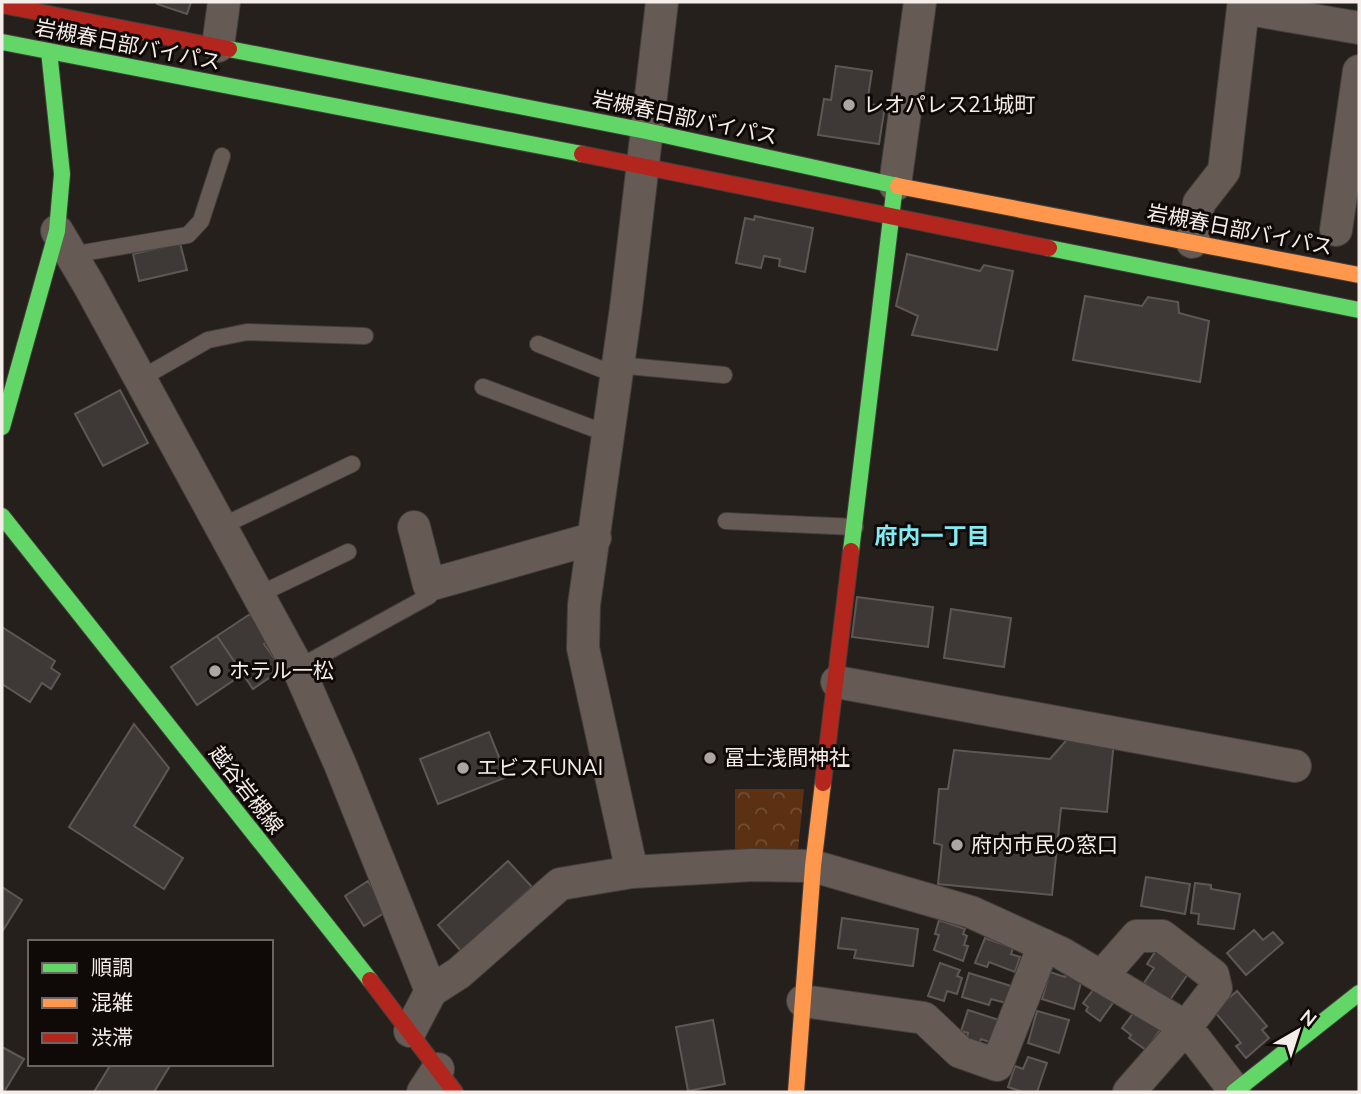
<svg xmlns="http://www.w3.org/2000/svg" width="1361" height="1094" viewBox="0 0 1361 1094" font-family="'Nunito Sans','Noto Sans JP',sans-serif">
	<style>
		.park { fill: url(#park-crowns) }
		.building { fill: #3e3937; stroke: #5e5855; stroke-width: 2 }
		.lines { fill: none; stroke-linecap: round; stroke-linejoin: round }
		.lane-casing { stroke: #423e3a; stroke-width: 18 }
		.street-casing { stroke: #423e3a; stroke-width: 34 }
		.fast-casing { stroke: #423e3a; stroke-width: 18 }
		.slow-casing { stroke: #423e3a; stroke-width: 18 }
		.jam-casing { stroke: #423e3a; stroke-width: 18 }
		.lane { stroke: #665b54; stroke-width: 16 }
		.street { stroke: #665b54; stroke-width: 32 }
		.fast { stroke: #63d668; stroke-width: 16 }
		.slow { stroke: #ff974d; stroke-width: 16 }
		.jam { stroke: #b3261e; stroke-width: 16 }
		.poi-dot { fill: #ada5a2; stroke: #0f0a07; stroke-width: 2.5 }
		.labels { text-anchor: middle; stroke-width: 6; stroke-linejoin: round; paint-order: stroke }
		.street-label { font-size: 21px; fill: #f5ede9; stroke: #0f0a07 }
		.poi-label { font-size: 21px; fill: #f5ede9; stroke: #0f0a07; text-anchor: start }
		.neighbourhood-label { font-size: 23px; font-weight: bold; fill: #81ecf4; stroke: #0f0a07 }
	</style>
	<defs>
		<pattern id="park-crowns" width="20" height="18" patternUnits="userSpaceOnUse" patternTransform="scale(1.75)"><rect width="20" height="18" fill="#5b3013"/><path d="M2 6a3 3 0 1 1 6 0M12 15a3 3 0 1 1 6 0" fill="none" stroke="#734e35"/></pattern>
	</defs>
	<rect width="100%" height="100%" fill="#26201d"/>
	<!-- park -->
	<path class="park" d="M735 789H804L797 861H735Z"/>
	<!-- building -->
	<path class="building" d="M158 2H191L187 14 157 4Z
		M836 66 872 71 867 104 885 106 879 144 818 135 824 99 831 100Z
		M755 216 813 228 805 272 779 266 780 259 764 256 761 268 736 263 745 218 754 220Z
		M180 243 187 270 139 281 133 254Z
		M907 254 980 271 984 265 1013 271 997 350 912 335 918 316 896 306Z
		M1085 296 1142 306 1148 297 1178 302 1179 313 1209 321 1200 382 1073 360Z
		M120 390 148 443 103 466 75 414Z
		M857 597 933 607 928 647 852 637Z
		M951 609 1011 618 1004 667 944 658Z
		M250 614 269 641 264 644 282 669 253 689 217 636Z
		M2 627 55 661 51 668 60 674 51 689 42 683 30 702 2 684Z
		M217 636 243 674 197 705 171 667Z
		M134 724 169 768 134 826 183 858 164 889 69 827Z
		M489 732 507 777 438 804 420 759Z
		M1071 735 1114 741 1107 812 1061 808 1052 895 938 884 942 845 934 843 939 789H948L954 750 1050 759Z
		M508 861 532 887 461 951 438 925Z
		M1146 877 1190 884 1185 914 1141 906Z
		M368 881 387 911 364 926 345 896Z
		M1195 883 1211 885V889L1240 894 1234 929 1198 924 1199 914 1191 913Z
		M2 887 22 900 2 932Z
		M842 918 918 929 913 966 854 958 856 950 838 948Z
		M939 920 965 929 963 934 967 936 964 945 968 946 963 961 934 950 939 935 935 934Z
		M1254 930 1263 940 1273 932 1283 943 1246 975 1227 953Z
		M985 938 1013 948 1011 954 1020 957 1015 972 989 962 987 967 975 963Z
		M1157 949 1190 971 1170 1000 1144 983 1154 968 1147 964Z
		M940 963 960 970 957 976 962 978 957 994 947 991 944 1001 928 996Z
		M1068 971 1083 975 1074 1009 1042 999 1050 972 1065 977Z
		M969 973 1011 986 1006 1003 991 999 989 1005 962 997Z
		M1097 985 1116 999 1100 1021 1086 1011 1088 1007 1083 1003Z
		M1237 991 1267 1026 1262 1030 1269 1038 1246 1058 1236 1046 1241 1043 1214 1011Z
		M968 1010 999 1020 992 1043 981 1039 979 1045 966 1041 968 1033 961 1031Z
		M1037 1011 1069 1020 1059 1053 1028 1043Z
		M1134 1012 1160 1030 1146 1050 1129 1038 1131 1035 1122 1028Z
		M713 1020 725 1084 688 1091 676 1027Z
		M2 1047 24 1059 4 1092H2Z
		M1028 1057 1047 1063 1037 1092H1023L1008 1087 1015 1066 1023 1069Z
		M111 1064H171L154 1092H94Z"/>
	<g class="lines">
		<!-- lane casing -->
		<g class="lane-casing">
			<path id="lane" d="M71 255 188 235 201 221 222 156
				M538 344 616 375
				M617 365 724 375
				M140 379 208 340 247 332 365 336
				M483 387 608 434
				M726 521 855 527
				M220 527 352 464
				M258 595 348 552
				M298 668 429 596V585"/>
		</g>
		<!-- street casing -->
		<g class="street-casing">
			<path id="street" d="M218 46 224 2
				M895 185 920 2
				M1336 230 1359 71
				M57 231 89 285 298 668 340 764 431 991
				M1192 242 1199 203 1224 171 1243 8 1359 28
				M414 527 429 585 595 538
				M837 682 1295 766
				M632 872 583 648 584 605 626 308 662 2
				M1101 977 1137 936H1162L1213 975 1216 988 1186 1027 1129 1092
				M803 1001 924 1018 960 1052 997 1065 1044 945
				M410 1031 431 991 459 973 560 884 632 872 753 865 813 866 971 912 1061 953 1186 1027 1235 1091
				M423 1092 438 1069"/>
		</g>
		<!-- fast casing -->
		<g class="fast-casing">
			<path id="fast" d="M2 42 582 154
				M229 49 646 131 898 186
				M1049 248 1359 310
				M2 427 57 231 62 174 49 51
				M2 516 370 980
				M851 551 895 185
				M1234 1092 1359 993"/>
		</g>
		<!-- slow casing -->
		<g class="slow-casing">
			<path id="slow" d="M898 186 1359 275
				M796 1092 813 866 823 783"/>
		</g>
		<!-- jam casing -->
		<g class="jam-casing">
			<path id="jam" d="M2 5 229 49
				M582 154 1049 248
				M823 783 851 551
				M370 980 455 1092"/>
		</g>
		<!-- lane -->
		<use href="#lane" class="lane"/>
		<!-- street -->
		<use href="#street" class="street"/>
		<!-- fast -->
		<use href="#fast" class="fast"/>
		<!-- slow -->
		<use href="#slow" class="slow"/>
		<!-- jam -->
		<use href="#jam" class="jam"/>
	</g>
	<!-- markers -->
	<g class="poi-dot">
		<circle cx="849" cy="105" r="7"/>
		<circle cx="215" cy="671" r="7"/>
		<circle cx="710" cy="758" r="7"/>
		<circle cx="463" cy="768" r="7"/>
		<circle cx="957" cy="845" r="7"/>
	</g>
	<g class="labels">
		<!-- street labels -->
		<g class="street-label">
			<text transform="translate(128 45) rotate(11)" y="7">岩槻春日部バイパス</text>
			<text transform="translate(685 118) rotate(12)" y="7">岩槻春日部バイパス</text>
			<text transform="translate(1240 230) rotate(11)" y="7">岩槻春日部バイパス</text>
			<text transform="translate(246 790) rotate(52)" y="7">越谷岩槻線</text>
		</g>
		<!-- poi labels -->
		<g class="poi-label">
			<text x="863" y="112">レオパレス21城町</text>
			<text x="229" y="678">ホテル一松</text>
			<text x="724" y="765">冨士浅間神社</text>
			<text x="477" y="775">エビスFUNAI</text>
			<text x="971" y="852">府内市民の窓口</text>
		</g>
		<!-- neighbourhood labels -->
		<g class="neighbourhood-label">
			<text x="932" y="544">府内一丁目</text>
		</g>
	</g>
	<!-- border -->
	<rect width="1361" height="1094" fill="none" stroke="#f5ede9" stroke-width="7"/>
	<!-- legend -->
	<rect x="28" y="940" width="245" height="126" fill="#0f0a07" stroke="#6b6561" stroke-width="2"/>
	<rect x="42" y="963" width="35" height="10" fill="#63d668" stroke="#6b6561" stroke-width="2"/>
	<text x="91" y="975" font-size="21" fill="#f5ede9">順調</text>
	<rect x="42" y="998" width="35" height="10" fill="#ff974d" stroke="#6b6561" stroke-width="2"/>
	<text x="91" y="1010" font-size="21" fill="#f5ede9">混雑</text>
	<rect x="42" y="1033" width="35" height="10" fill="#b3261e" stroke="#6b6561" stroke-width="2"/>
	<text x="91" y="1045" font-size="21" fill="#f5ede9">渋滞</text>
	<!-- north arrow -->
	<g transform="translate(1298 1031) rotate(39)" stroke="#0f0a07" stroke-width="5" paint-order="stroke">
	<path d="M0-5L12 26L0 18L-12 26Z" fill="#f5ede9"/>
	<text y="-10" font-size="19" font-weight="bold" text-anchor="middle" fill="#f5ede9">N</text>
	</g>
</svg>
